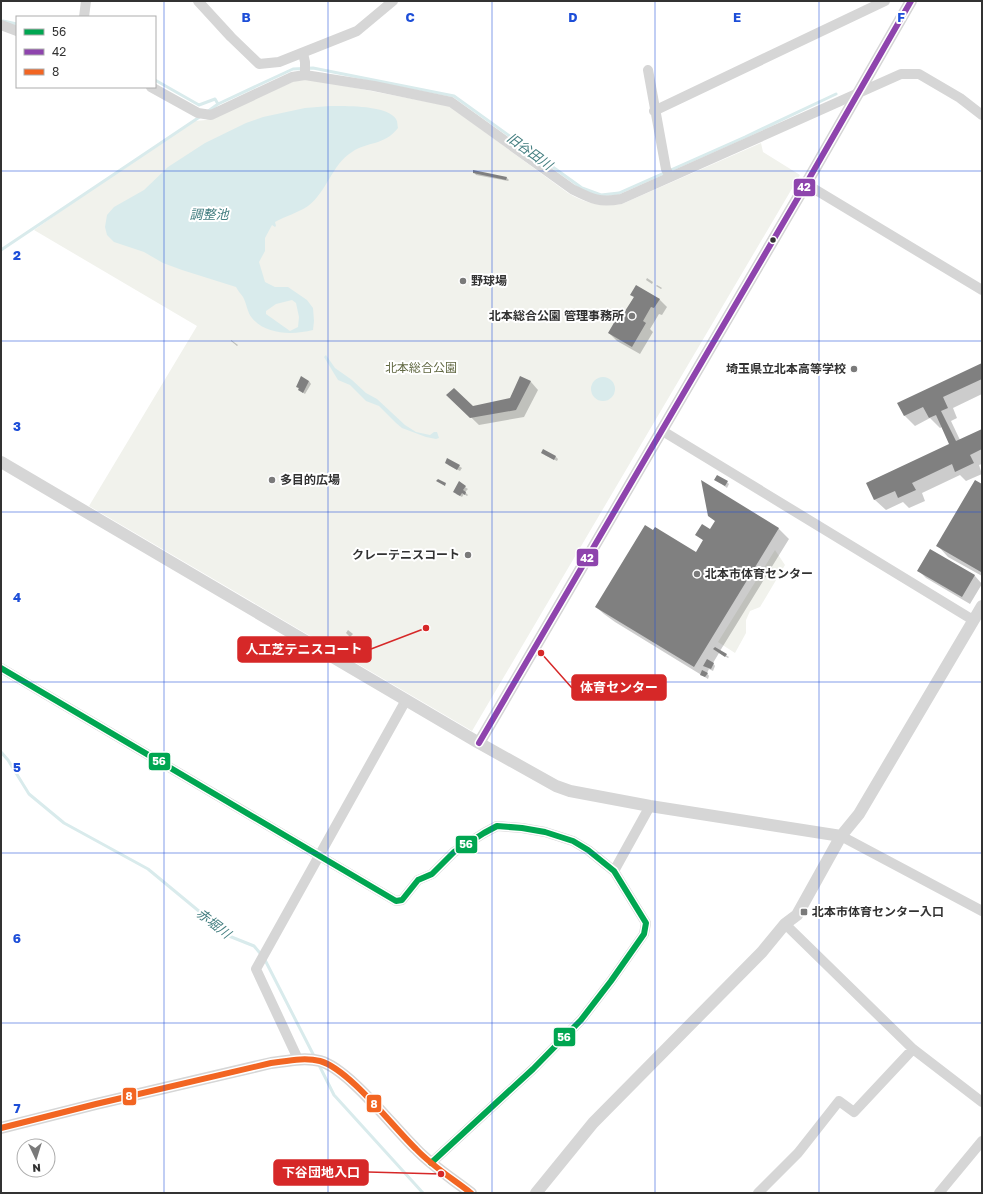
<svg xmlns="http://www.w3.org/2000/svg" width="983" height="1194" viewBox="0 0 983 1194" font-family="'Golos Text','Noto Sans JP',sans-serif">
	<style>
		.green { fill: #f1f2ec }
		.water { fill: #d9ebec; fill-rule: evenodd }
		.shadow { fill: #0003 }
		.lines { fill: none; stroke-linecap: round; stroke-linejoin: round }
		.stream { stroke: #d9ebec; stroke-width: 3 }
		.building { fill: #808080 }
		.minor { stroke: #d6d6d6; stroke-width: 10 }
		.tertiary { stroke: #d6d6d6; stroke-width: 12 }
		.bus-1-casing { stroke: #fff; stroke-width: 9 }
		.bus-2-casing { stroke: #fff; stroke-width: 9 }
		.bus-3-casing { stroke: #fff; stroke-width: 9 }
		.bus-1 { stroke: #00a651; stroke-width: 6 }
		.bus-2 { stroke: #8e44ad; stroke-width: 6 }
		.bus-3 { stroke: #f26522; stroke-width: 6 }
		.grid { fill: none; stroke: #1d4ed8; stroke-width: 1; stroke-opacity: 0.55 }
		.bus-dot { fill: #323232; stroke: #fff; stroke-width: 1.5 }
		.poi-dot { fill: #7a7a7a; stroke: #fff; stroke-width: 1.5 }
		.labels { text-anchor: middle; stroke-width: 4; stroke-linejoin: round; paint-order: stroke }
		.poi-label { font-size: 12px; font-weight: bold; fill: #323232; stroke: #fff; text-anchor: start }
		.park-label { font-size: 12px; fill: #626943; stroke: #fff }
		.water-label { font-size: 13px; font-style: italic; fill: #427d7f; stroke: #fff }
		.grid-label { font-size: 13px; text-anchor: middle; font-weight: bold; fill: #1d4ed8; stroke: #fff; stroke-width: 4; stroke-linejoin: round; paint-order: stroke }
		.leader { fill: none; stroke: #d62828; stroke-width: 1.5 }
		.callout-dot { fill: #d62828; stroke: #fff; stroke-width: 1.5 }
		.callout { fill: #d62828; stroke: #d62828; stroke-width: 1.5 }
		.callout-label { font-size: 13px; text-anchor: middle; font-weight: bold; fill: #fff }
		.line-badge { stroke: #fff; stroke-width: 1.5 }
		.badge-label { font-size: 11px; text-anchor: middle; font-weight: bold; fill: #fff }
	</style>
	<rect width="100%" height="100%" fill="#fff"/>
	<!-- green -->
	<path class="green" d="M309 79 449 106 568 193C589 205 598 205 622 204L761 143 763 152 800 175 472 731 89 506 197 326 34 230 107 179 195 121 206 120 297 80Z
		M775 550 785 565 760 607 750 611 746 620V633L735 653 718 642Z"/>
	<!-- water -->
	<path class="water" d="M330 106C346 106 387 105 396 119 398 122 397 125 398 128 384 146 368 141 352 152 332 164 327 192 308 206 298 213 285 216 275 222L276 226 275 227 272 225 265 238V251L259 262 265 282 275 287H288L307 300 313 308 314 321 313 330C293 335 266 335 252 318 247 312 247 304 243 297 241 294 238 291 236 287L182 270 163 263 144 252 114 242 107 235 105 227 107 215 114 207 144 190 168 167 205 143 246 123 263 117 305 108ZM292 300 296 303 299 317 298 327 290 331 266 314V311L276 304Z
		M326 355 335 368 352 380 366 393 377 399 405 425 416 432 430 435 434 432H437L439 438 436 439 426 437 402 428 396 423 379 406 366 401 350 385 338 380 324 357Z
		M591 389a12 12 0 1 1 24 0a12 12 0 1 1-24 0Z"/>
	<!-- shadow -->
	<path class="shadow" d="M474 172 507 178 509 180 508 181 476 175Z
		M647 278 653 282 652 284 646 280Z
		M657 285 662 288 661 289 656 286Z
		M634 297 659 299 667 307 662 315 659 314 650 329 653 332 640 354 617 341 609 333 626 312Z
		M615 312 617 314 615 318 612 316Z
		M231 340 238 345 237 346 231 341Z
		M982 364V394L953 408 957 418 951 421 960 440 982 430V464L979 465 982 474 966 481 960 475 922 493 925 501 909 508 903 502 886 510 875 500 867 483 951 444 942 427 940 428 930 418 915 426 904 415Z
		M521 377 531 382 538 390 524 417 479 425 448 395 473 407 510 399Z
		M309 381 311 384 305 394 302 392 297 387Z
		M544 451 556 457 558 459 557 461 545 455Z
		M448 465 459 466 462 468 460 471Z
		M716 480 727 482 729 484 727 488Z
		M975 481 982 485V576L948 557 938 546Z
		M465 487 468 489 465 492 468 495 467 496 464 494 462 497 456 494Z
		M778 528 789 539 720 651 729 657 728 658 719 653 713 663 715 666 713 671 709 669 707 673 709 676 708 679 615 622 604 614 596 607 696 553 704 541 697 535 709 530Z
		M930 550 975 576 982 584 970 604 926 578 918 570Z
		M348 630 353 634 350 637 346 633Z"/>
	<g class="lines">
		<!-- stream -->
		<path class="stream" d="M3 21 17 24
			M155 80 199 105 215 99 218 104
			M207 112 218 104 293 69 313 68 454 96 582 188 601 195 619 193 745 137 836 94
			M1 250 201 116
			M1 752 8 760 29 794 64 823 148 869 229 936 254 946 264 958 314 1056
			M319 1065 334 1095 423 1193"/>
	</g>
	<!-- building -->
	<path class="building" d="M473 170 507 177 506 180 473 173Z
		M636 285 660 299 654 308 651 307 643 321 646 323 632 347 608 333 622 309 625 311 634 297 630 295Z
		M612 309 616 311 612 316 609 314Z
		M982 363V379L943 397 948 408 941 411 956 441 982 429V449L970 455 974 463 955 472 952 464 912 483 916 490 898 498 895 491 874 500 866 483 949 444 936 415 929 418 923 407 904 416 897 403Z
		M301 376 309 381 303 393 298 390 299 388 296 387Z
		M520 376 531 381 516 410 470 418 446 395 454 388 473 406 510 398Z
		M543 449 556 456 554 460 541 453Z
		M447 458 460 465 457 470 445 463Z
		M717 475 728 481 725 486 714 480Z
		M438 479 446 483 445 486 436 481Z
		M701 480 779 528 694 667 595 607 645 525 653 530 655 527 696 552 703 540 695 535 702 524 710 529 715 521 708 516Z
		M975 480 982 484 981 572 936 546Z
		M459 481 466 486 463 490 466 492 465 495 462 493 460 496 453 492Z
		M930 549 975 575 962 597 917 571Z
		M715 647 727 654 725 657 713 649Z
		M707 659 714 663 711 669 703 666Z
		M702 670 708 673 705 677 700 675Z"/>
	<g class="lines">
		<!-- minor -->
		<path class="minor" d="M198 1 231 37 259 64 279 62 357 31 393 1
			M84 17 86 1
			M1 25 17 31
			M303 53 305 62V75
			M648 70 666 169 670 177
			M151 87 198 113 211 115 292 77 305 75 374 86 451 102 572 189C592 199 599 203 621 199L901 74H919L960 98 982 115
			M654 111 885 1
			M806 184 982 290
			M661 430 973 620
			M1 668 396 901 402 900 418 880 432 874 454 852 484 833 497 826 522 828 545 832 573 841 588 850 614 871 646 923 644 934 611 981 581 1020 533 1069 431 1163
			M841 836 982 911
			M614 871 650 806
			M785 924 913 1049 982 1102
			M298 1059 256 969 406 700
			M758 1193 798 1153 839 1101 854 1112 913 1049
			M939 1193 982 1141"/>
		<!-- tertiary -->
		<path class="tertiary" d="M1 462 479 743 556 786 570 791 650 806 841 836
			M479 743 806 184 911 1
			M1 1128 96 1104 271 1063C287 1061 304 1057 320 1061 349 1069 393 1127 416 1149 432 1166 453 1179 471 1193
			M536 1193 593 1123 762 952 785 924 797 915 841 836 859 814 982 606"/>
		<!-- bus-1 casing -->
		<g class="bus-1-casing">
			<path id="bus-1" d="M1 668 396 901 402 900 418 880 432 874 454 852 484 833 497 826 522 828 545 832 573 841 588 850 614 871 646 923 644 934 611 981 581 1020 533 1069 431 1163"/>
		</g>
		<!-- bus-2 casing -->
		<g class="bus-2-casing">
			<path id="bus-2" d="M479 743 806 184 911 1"/>
		</g>
		<!-- bus-3 casing -->
		<g class="bus-3-casing">
			<path id="bus-3" d="M1 1128 96 1104 271 1063C287 1061 304 1057 320 1061 349 1069 393 1127 416 1149 432 1166 453 1179 471 1193"/>
		</g>
		<!-- bus-1 -->
		<use href="#bus-1" class="bus-1"/>
		<!-- bus-2 -->
		<use href="#bus-2" class="bus-2"/>
		<!-- bus-3 -->
		<use href="#bus-3" class="bus-3"/>
	</g>
	<!-- grid -->
	<path class="grid" d="M164 1V1193M328 1V1193M492 1V1193M655 1V1193M819 1V1193M1 171H982M1 341H982M1 512H982M1 682H982M1 853H982M1 1023H982"/>
	<!-- markers -->
	<circle class="bus-dot" cx="773" cy="240" r="3.5"/>
	<g class="poi-dot">
		<circle cx="463" cy="281" r="4"/>
		<circle cx="632" cy="316" r="4"/>
		<circle cx="854" cy="369" r="4"/>
		<circle cx="272" cy="480" r="4"/>
		<circle cx="468" cy="555" r="4"/>
		<circle cx="697" cy="574" r="4"/>
		<rect x="800" y="908" width="8" height="8" rx="2"/>
	</g>
	<g class="labels">
		<!-- poi labels -->
		<g class="poi-label">
			<text x="471" y="285">野球場</text>
			<text x="624" y="320" text-anchor="end">北本総合公園 管理事務所</text>
			<text x="846" y="373" text-anchor="end">埼玉県立北本高等学校</text>
			<text x="280" y="484">多目的広場</text>
			<text x="460" y="559" text-anchor="end">クレーテニスコート</text>
			<text x="705" y="578">北本市体育センター</text>
			<text x="812" y="916">北本市体育センター入口</text>
		</g>
		<!-- park labels -->
		<g class="park-label">
			<text x="421" y="372">北本総合公園</text>
		</g>
		<!-- water labels -->
		<g class="water-label">
			<text transform="translate(530 151) rotate(36)" y="5">旧谷田川</text>
			<text x="209" y="219">調整池</text>
			<text transform="translate(214 923) rotate(38)" y="5">赤堀川</text>
		</g>
	</g>
	<g class="grid-label">
		<text x="246" y="22">B</text>
		<text x="410" y="22">C</text>
		<text x="573" y="22">D</text>
		<text x="737" y="22">E</text>
		<text x="901" y="22">F</text>
		<text x="17" y="260">2</text>
		<text x="17" y="431">3</text>
		<text x="17" y="602">4</text>
		<text x="17" y="772">5</text>
		<text x="17" y="943">6</text>
		<text x="17" y="1113">7</text>
	</g>
	<!-- callouts -->
	<path class="leader" d="M426 628L371 649M541 653L572 688M441 1174L368 1172"/>
	<g class="callout-dot">
		<circle cx="426" cy="628" r="4"/>
		<circle cx="541" cy="653" r="4"/>
		<circle cx="441" cy="1174" r="4"/>
	</g>
	<g class="callout">
		<rect x="238" y="637" width="133" height="25" rx="4"/>
		<rect x="572" y="675" width="94" height="25" rx="4"/>
		<rect x="274" y="1160" width="94" height="25" rx="4"/>
	</g>
	<g class="callout-label">
		<text x="304" y="654">人工芝テニスコート</text>
		<text x="619" y="692">体育センター</text>
		<text x="321" y="1177">下谷団地入口</text>
	</g>
	<g class="line-badge">
		<rect x="793" y="178" width="23" height="19" rx="4" fill="#8e44ad"/>
		<rect x="576" y="548" width="23" height="19" rx="4" fill="#8e44ad"/>
		<rect x="148" y="752" width="23" height="19" rx="4" fill="#00a651"/>
		<rect x="455" y="835" width="23" height="19" rx="4" fill="#00a651"/>
		<rect x="553" y="1027" width="23" height="20" rx="4" fill="#00a651"/>
		<rect x="122" y="1087" width="15" height="19" rx="4" fill="#f26522"/>
		<rect x="366" y="1094" width="16" height="19" rx="4" fill="#f26522"/>
	</g>
	<g class="badge-label">
		<text x="804" y="191">42</text>
		<text x="587" y="562">42</text>
		<text x="159" y="765">56</text>
		<text x="466" y="848">56</text>
		<text x="564" y="1041">56</text>
		<text x="129" y="1100">8</text>
		<text x="374" y="1108">8</text>
	</g>
	<!-- border -->
	<rect width="983" height="1194" fill="none" stroke="#323232" stroke-width="4"/>
	<!-- legend -->
	<rect x="16" y="16" width="140" height="72" fill="#ffffff" stroke="#adadad"/>
	<rect x="24" y="29" width="20" height="6" fill="#00a651" stroke="#adadad"/>
	<text x="52" y="36" font-size="12" fill="#323232">56</text>
	<rect x="24" y="49" width="20" height="6" fill="#8e44ad" stroke="#adadad"/>
	<text x="52" y="56" font-size="12" fill="#323232">42</text>
	<rect x="24" y="69" width="20" height="6" fill="#f26522" stroke="#adadad"/>
	<text x="52" y="76" font-size="12" fill="#323232">8</text>
	<!-- north arrow -->
	<g transform="translate(36 1158) rotate(176)"><circle r="19" fill="#ffffff" stroke="#adadad"/>
	<path d="M0-3L7 15L0 10L-7 15Z" fill="#7a7a7a"/>
	<text y="-6" font-size="11" font-weight="bold" text-anchor="middle" fill="#323232">N</text>
	</g>
</svg>
